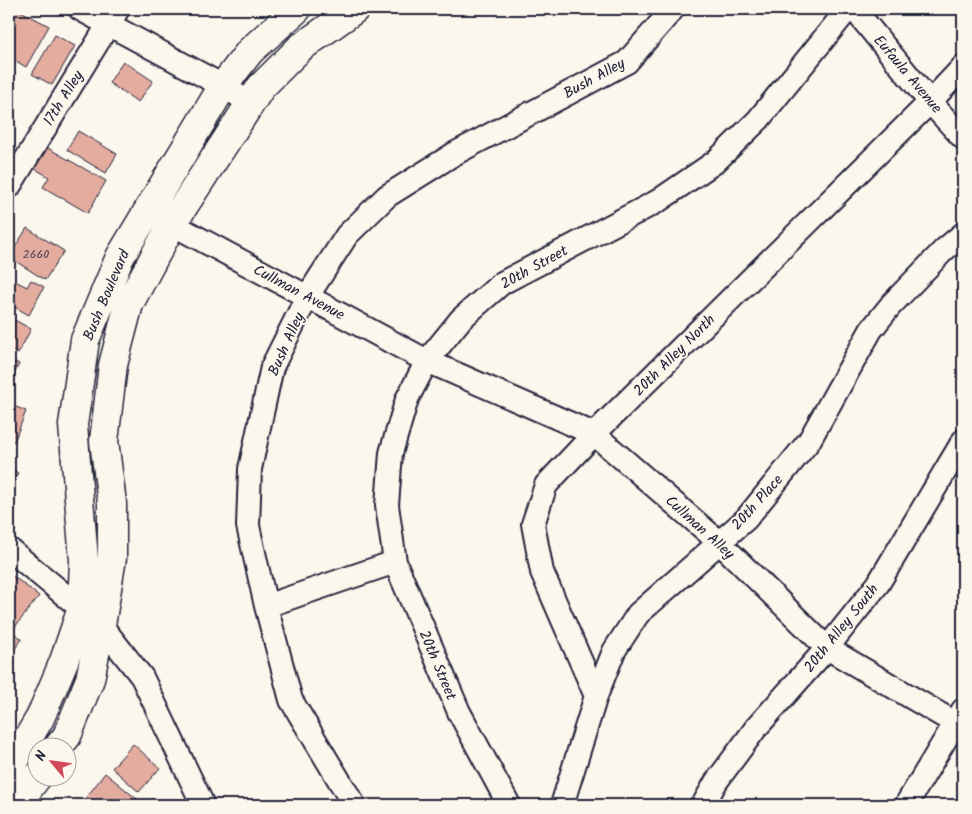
<svg xmlns="http://www.w3.org/2000/svg" width="972" height="814" viewBox="0 0 972 814" font-family="Kalam,sans-serif">
	<style>
		.building { fill: #e4ab9f; stroke: #22223b }
		.lines { fill: none; stroke-linecap: round; stroke-linejoin: round }
		.minor-casing { stroke: #22223b; stroke-width: 26 }
		.major-casing { stroke: #22223b; stroke-width: 31 }
		.minor { stroke: #fbf7ec; stroke-width: 22 }
		.major { stroke: #fbf7ec; stroke-width: 28 }
		.labels { text-anchor: middle; stroke-width: 4; stroke-linejoin: round; paint-order: stroke }
		.number-label { font-size: 12px; fill: #524454 }
		.street-label { font-size: 15px; fill: #22223b; stroke: #fbf7ec }
	</style>
	<rect width="100%" height="100%" fill="#fbf7ec"/>
	<filter id="ink" filterUnits="userSpaceOnUse"><feTurbulence type="fractalNoise" baseFrequency=".02" numOctaves="2"/><feDisplacementMap in="SourceGraphic" scale="10" xChannelSelector="R" yChannelSelector="G"/><feConvolveMatrix kernelMatrix="1 2 1 2 8 2 1 2 1" color-interpolation-filters="sRGB"/></filter>
	<g filter="url(#ink)">
		<!-- building -->
		<path class="building" d="M17 9 49 26 26 67 9 57V24Z
			M55 35 75 46 52 85 32 74Z
			M123 61 153 81 138 102 109 83Z
			M78 131 117 154 106 173 67 150Z
			M46 147 106 181 88 213 43 187 49 177 34 168Z
			M27 228 64 251 45 280 9 257Z
			M13 280 27 287 31 280 44 287 29 315 9 304V287Z
			M9 317 31 329 18 354 9 349Z
			M9 359 19 364 9 385Z
			M9 404 26 411 14 442 9 440Z
			M9 467 18 473 9 488Z
			M9 573 39 596 15 627 9 622Z
			M9 629 22 639 9 657Z
			M133 744 160 768 139 792 112 768Z
			M105 773 137 799 132 805H93L85 799Z"/>
		<g class="lines">
			<!-- minor casing -->
			<g class="minor-casing">
				<path id="minor" d="M80 9 223 86 250 103
					M854 9 930 102 963 138
					M9 187 118 9
					M172 224 427 361 594 434 719 542 827 648 955 723
					M9 549 101 625 142 677 203 805
					M266 606 395 562
					M596 696 542 572 533 524 546 485 594 434 930 102 963 67
					M354 805 291 700 266 606 248 526 250 469 272 367 307 297 347 235 387 196 454 154 627 62 673 9
					M509 805 459 712 395 562 387 505 391 453 407 399 427 361 461 319 502 283 658 201 715 162 758 120 848 9
					M562 805 596 696 614 651 638 614 746 519 809 441 871 330 891 305 944 250 963 234
					M703 805 716 782 756 728 827 648 878 584 963 441
					M906 805 963 710"/>
			</g>
			<!-- major casing -->
			<g class="major-casing">
				<path id="major" d="M59 746 67 736 90 679 101 625 112 558V503L104 441 113 365 129 304 172 224 261 87 300 48 355 9
					M9 770 40 718 64 661 82 608 84 560 73 425 85 340 120 257 223 86 250 51 297 9
					M16 805 38 776"/>
			</g>
			<!-- minor -->
			<use href="#minor" class="minor"/>
			<!-- major -->
			<use href="#major" class="major"/>
		</g>
	</g>
	<g class="labels">
		<!-- number labels -->
		<g class="number-label">
			<text x="36" y="258">2660</text>
		</g>
		<!-- street labels -->
		<g class="street-label">
			<text transform="translate(908 74) rotate(50)" y="5">Eufaula Avenue</text>
			<text transform="translate(594 78) rotate(-29)" y="5">Bush Alley</text>
			<text transform="translate(63 98) rotate(-58)" y="5">17th Alley</text>
			<text transform="translate(534 267) rotate(-29)" y="5">20th Street</text>
			<text transform="translate(299 292) rotate(28)" y="5">Cullman Avenue</text>
			<text transform="translate(106 295) rotate(-67)" y="5">Bush Boulevard</text>
			<text transform="translate(286 344) rotate(-66)" y="5">Bush Alley</text>
			<text transform="translate(674 355) rotate(-45)" y="5">20th Alley North</text>
			<text transform="translate(757 502) rotate(-48)" y="5">20th Place</text>
			<text transform="translate(700 527) rotate(42)" y="5">Cullman Alley</text>
			<text transform="translate(841 628) rotate(-51)" y="5">20th Alley South</text>
			<text transform="translate(438 665) rotate(67)" y="5">20th Street</text>
		</g>
	</g>
	<!-- margin -->
	<rect width="972" height="814" fill="none" stroke="#fbf7ec" stroke-width="30"/>
	<rect x="15" y="15" width="942" height="784" fill="none" stroke="#22223b" stroke-width="2" filter="url(#ink)"/>
	<!-- north arrow -->
	<g transform="translate(52 762) rotate(299)"><circle r="24" fill="#fbf7ec" stroke="#a4a2a5"/>
	<path d="M0-4L9 19L0 12L-9 19Z" fill="#d1495b"/>
	<text y="-8" font-size="14" font-weight="bold" text-anchor="middle" fill="#22223b">N</text>
	</g>
</svg>
